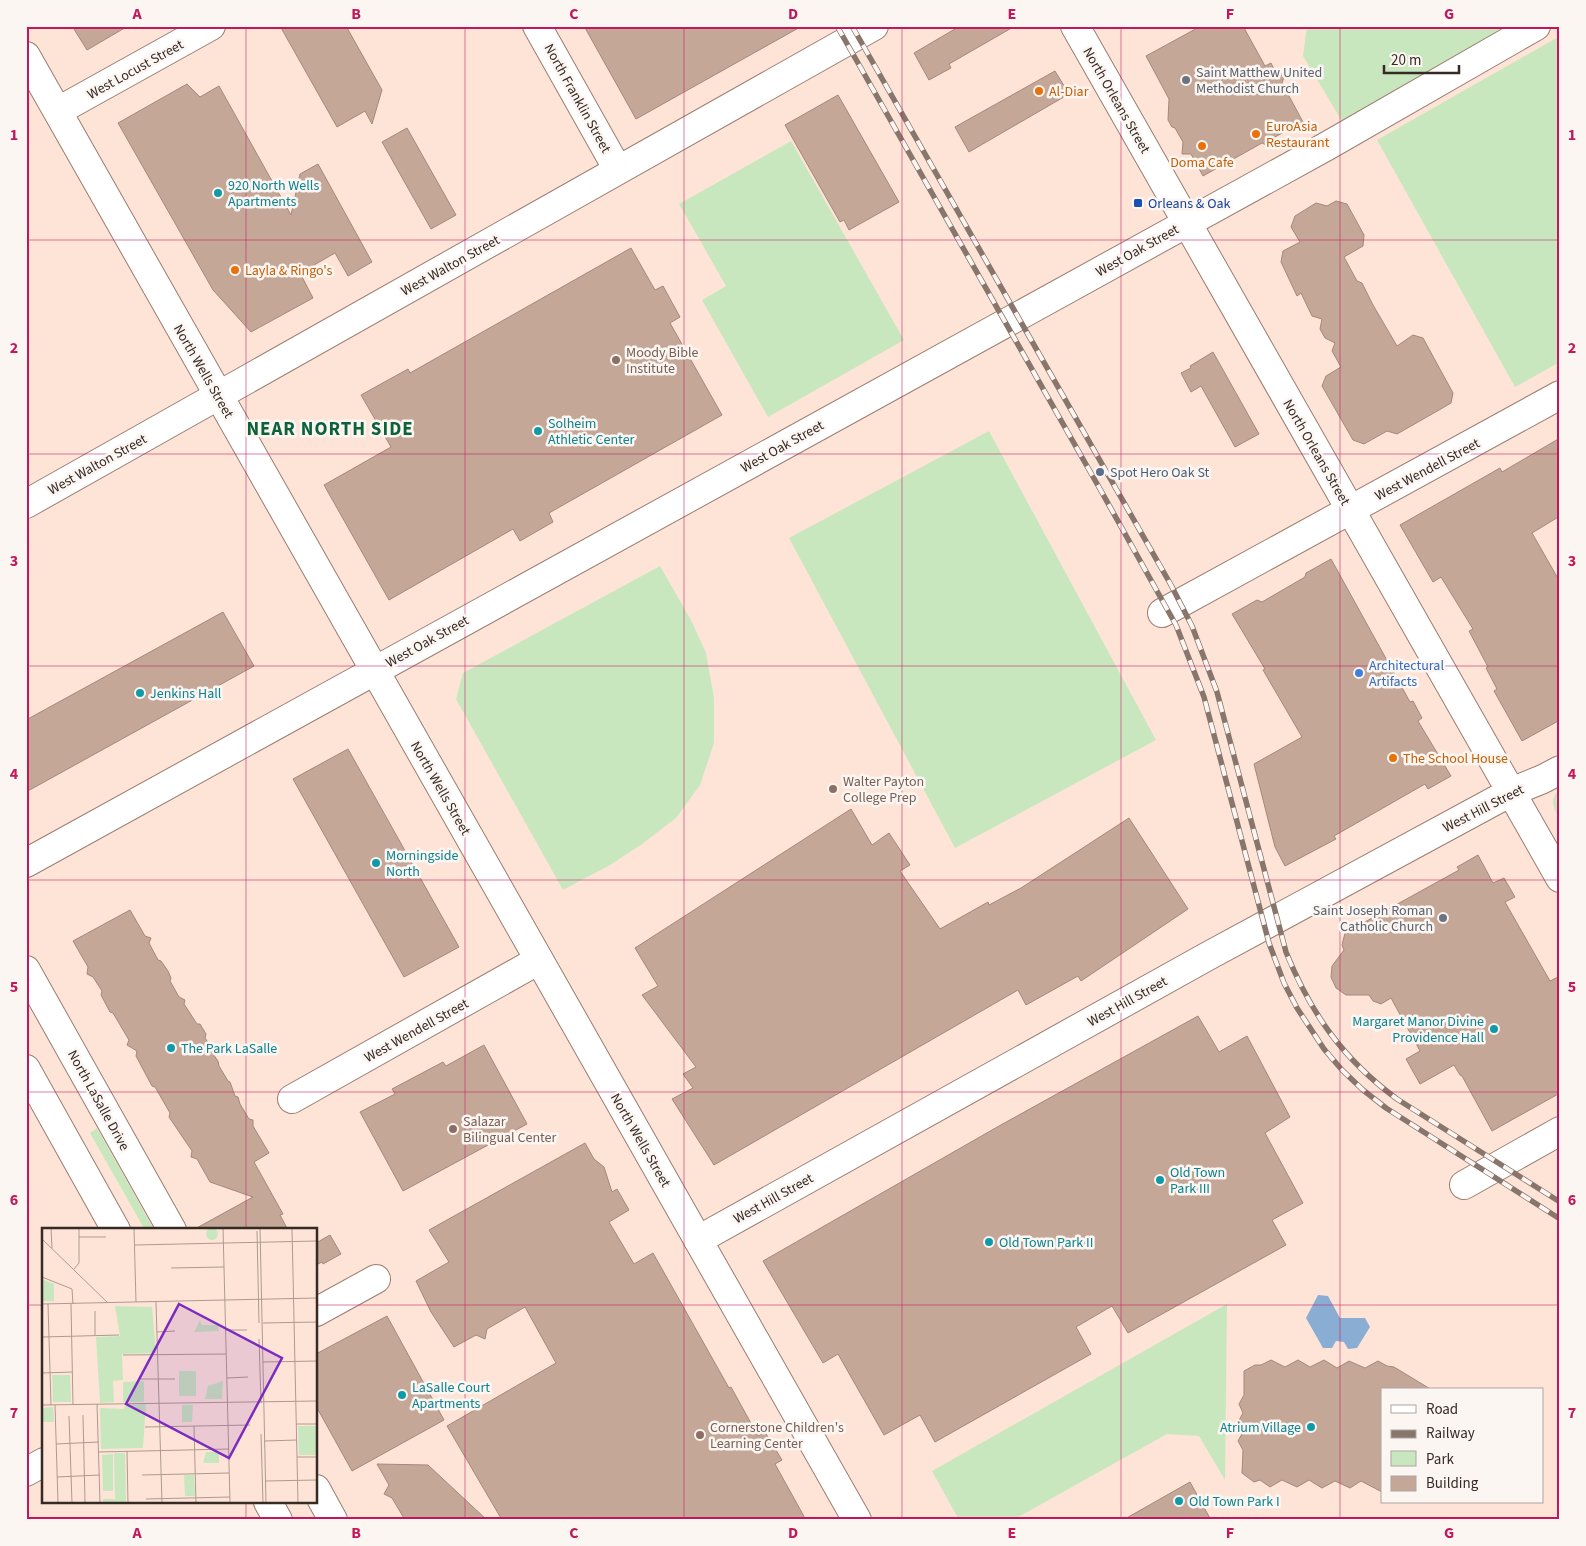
<svg xmlns="http://www.w3.org/2000/svg" width="1586" height="1546" viewBox="0 0 1586 1546" font-family="'Source Sans 3',sans-serif">
	<style>
		.green { fill: #c9e7be }
		.water { fill: #8aadd3 }
		.building { fill: #c5a798; stroke: #a5887a }
		.lines { fill: none; stroke-linecap: round; stroke-linejoin: round }
		.street-casing { stroke: #9a7d6f; stroke-width: 30 }
		.secondary-casing { stroke: #9a7d6f; stroke-width: 30 }
		.street { stroke: #fff; stroke-width: 28 }
		.secondary { stroke: #fff; stroke-width: 28 }
		.rail-casing { stroke: #88766d; stroke-width: 5.5 }
		.rail { stroke: #fcf6f3; stroke-width: 4; stroke-dasharray: 11; stroke-linecap: butt }
		.grid { fill: none; stroke: #c2185b; stroke-width: 1; stroke-opacity: 0.55 }
		.worship-dot { fill: #6b7280; stroke: #fcf6f3; stroke-width: 2 }
		.food-dot { fill: #e8710a; stroke: #fcf6f3; stroke-width: 2 }
		.culture-dot { fill: #0f9aa8; stroke: #fcf6f3; stroke-width: 2 }
		.transit-dot { fill: #1a4fb4; stroke: #fcf6f3; stroke-width: 2 }
		.education-dot { fill: #8d6e63; stroke: #fcf6f3; stroke-width: 2 }
		.service-dot { fill: #5c6f8a; stroke: #fcf6f3; stroke-width: 2 }
		.shop-dot { fill: #3f7fe0; stroke: #fcf6f3; stroke-width: 2 }
		.labels { text-anchor: middle; stroke-width: 5; stroke-linejoin: round; paint-order: stroke }
		.street-label { font-size: 14px; fill: #362a24; stroke: #fcf6f3 }
		.worship-label { font-size: 14px; fill: #5b616d; stroke: #fcf6f3; text-anchor: start }
		.food-label { font-size: 14px; fill: #c56008; stroke: #fcf6f3; text-anchor: start }
		.culture-label { font-size: 14px; fill: #0d838f; stroke: #fcf6f3; text-anchor: start }
		.transit-label { font-size: 14px; fill: #164399; stroke: #fcf6f3; text-anchor: start }
		.education-label { font-size: 14px; fill: #785e54; stroke: #fcf6f3; text-anchor: start }
		.service-label { font-size: 14px; fill: #4e5e75; stroke: #fcf6f3; text-anchor: start }
		.shop-label { font-size: 14px; fill: #366cbe; stroke: #fcf6f3; text-anchor: start }
		.district-label { font-size: 19px; font-weight: bold; letter-spacing: 1px; fill: #0e623a; stroke: #fcf6f3 }
		.inset-road { fill: none; stroke: #ae9a8f; stroke-width: 1 }
		.view { fill: #7b2cbf; fill-opacity: 0.15; stroke: #7b2cbf; stroke-width: 2.5 }
		.inset-edge { fill: none; stroke: #362a24; stroke-width: 2.5 }
		.neatline { fill: none; stroke: #c2185b; stroke-width: 2 }
		.grid-label { font-size: 16px; text-anchor: middle; font-weight: bold; fill: #c2185b }
	</style>
	<rect width="100%" height="100%" fill="#fee4d7"/>
	<!-- green -->
	<path class="green" d="M1307 26H1508L1343 123 1303 56Z
		M1560 36V362L1515 387 1377 140Z
		M791 141 904 340 768 417 702 300 726 286 679 204Z
		M989 431 1156 740 955 848 789 538Z
		M660 566 691 620 706 653 714 698V743L700 785 676 818 642 844 610 865 563 890 456 699 463 673Z
		M1560 790V820C1554 809 1548 799 1560 790Z
		M97 1128 154 1230H145L90 1133Z
		M1227 1304 1225 1480 1199 1436 1167 1434 1013 1520H959L932 1471Z"/>
	<!-- water -->
	<path class="water" d="M1318 1295 1328 1296 1340 1318H1365L1370 1327 1357 1348 1348 1349 1344 1342 1336 1341 1332 1348H1323L1306 1318Z"/>
	<!-- building -->
	<path class="building" d="M72 26H128L87 50Z
		M280 26H346L382 90 372 124 365 111 337 127Z
		M584 26H802L636 119Z
		M960 26H1015L949 64 951 68 929 80 914 53Z
		M1201 26H1243L1265 66 1271 63 1275 71 1285 74 1282 83 1303 122 1273 138 1270 147 1262 143 1203 176 1191 154H1182L1183 142 1175 128 1172 127 1168 120 1169 99 1146 56Z
		M1055 71 1069 94 969 152 955 127Z
		M187 84 200 97 219 86 291 215 300 174 318 164 372 262 348 276 335 253 300 273 313 298 251 332 213 290 118 123Z
		M838 95 899 202 849 230 844 220 840 222 785 125Z
		M407 128 456 215 431 229 382 142Z
		M1336 201 1347 204 1364 235 1363 246 1344 257 1357 281 1362 283 1373 305 1397 346 1413 335 1423 338 1453 393 1451 403 1439 410 1397 434 1387 431 1364 444 1353 440 1322 386 1326 376 1341 367 1332 351 1335 343 1325 338 1320 329 1322 319 1312 316 1301 293 1297 296 1281 262 1283 251 1300 242 1291 227 1295 216 1316 203 1327 206Z
		M631 248 655 290 663 286 680 317 670 323 722 415 549 513 553 522 520 541 513 529 389 600 324 485 391 447 361 395 408 369 410 373Z
		M1213 352 1259 434 1235 447 1201 386 1191 392 1181 373 1191 368 1190 366Z
		M1560 438V516L1532 533 1560 582V720L1522 741 1494 691 1497 689 1486 668 1488 667 1469 631 1473 629 1441 577 1433 582 1400 525 1500 468 1502 472Z
		M1331 559 1410 702 1413 701 1422 718 1418 721 1451 776 1428 789 1425 784 1334 836 1336 839 1285 866 1275 847 1254 764 1302 737 1263 670 1265 669 1232 614 1257 600 1262 602 1305 577 1306 573Z
		M223 612 254 666 26 792V720Z
		M348 749 459 947 404 977 293 779Z
		M851 809 872 845 889 833 910 865 900 871 940 929 988 902 989 905 1021 888 1129 818 1188 909 1081 981 1078 976 1026 1005 1018 990 714 1165 672 1099 693 1088 683 1074 696 1067 642 995 658 986 635 948Z
		M1478 855 1493 883 1504 878 1515 897 1505 902 1550 981 1560 976V1093L1492 1131 1462 1076 1460 1075 1454 1065 1420 1084 1406 1059 1420 1051 1391 998 1381 1004 1373 1001 1369 995H1346L1336 988 1331 977 1332 966 1344 950 1342 945 1345 933 1459 870 1457 867Z
		M130 910 145 936 151 938 149 943 158 960 161 961 168 971 171 978 170 981 179 997 185 1000 184 1004 197 1024H200L206 1034 205 1038 209 1044 208 1047 218 1061 219 1066 228 1081 230 1082 235 1096 238 1097 240 1104 249 1119 253 1120V1126L269 1153 254 1162 283 1214 280 1215 288 1230H193L253 1197 210 1182 197 1159 191 1157 192 1151 169 1117 170 1113 155 1087 152 1086 136 1056 137 1051 127 1045 129 1040 113 1013 110 1012 101 995 102 991 93 977 87 974 88 967 73 941Z
		M1198 1016 1219 1052 1247 1036 1290 1117 1265 1133 1303 1203 1272 1220 1286 1245 1128 1333 1112 1306 1076 1327 1091 1354 935 1442 920 1415 884 1435 838 1354 823 1363 763 1261 999 1126Z
		M484 1045 527 1124 403 1191 360 1112 395 1094 392 1089 443 1062 446 1066Z
		M585 1143 594 1159 604 1167 612 1192 617 1189 629 1210 609 1222 634 1264 653 1253 729 1388 731 1387 758 1436 765 1432 782 1460 775 1464 806 1520H502L447 1426 556 1363 525 1307 487 1329 485 1339 476 1335 454 1347 431 1312 416 1281 449 1262 429 1230Z
		M330 1235 341 1254 323 1264 322 1262 316 1265V1243Z
		M387 1316 444 1420 352 1471 316 1406V1354Z
		M1271 1360 1285 1367 1298 1360 1310 1367 1324 1360 1337 1368 1349 1361 1365 1368 1378 1361 1387 1366 1394 1367 1432 1390H1382V1492L1361 1481 1350 1488 1335 1481 1322 1488 1309 1480 1297 1487 1282 1480 1270 1487 1260 1480 1254 1482 1242 1473 1243 1450 1238 1441 1243 1432 1238 1422 1243 1413 1239 1404 1244 1395V1371L1255 1365H1261Z
		M377 1464 428 1465 487 1520H405L392 1498 384 1494 389 1485Z
		M1190 1482 1211 1520H1123Z"/>
	<g class="lines">
		<!-- street casing -->
		<g class="street-casing">
			<path id="street" d="M537 26 618 170
				M58 111 211 26
				M26 504 874 26
				M1162 613 1560 395
				M26 863 1327 146 1536 26
				M292 1099 539 960
				M1464 1185 1560 1131
				M698 1240 1208 956 1511 792 1543 779 1560 770
				M316 1312 376 1279
				M26 1472 44 1462"/>
		</g>
		<!-- secondary casing -->
		<g class="secondary-casing">
			<path id="secondary" d="M1075 26 1560 878
				M26 56 857 1520
				M26 970 172 1230
				M26 1069 116 1230
				M316 1489 333 1520
				M268 1502 278 1520"/>
		</g>
		<!-- street -->
		<use href="#street" class="street"/>
		<!-- secondary -->
		<use href="#secondary" class="secondary"/>
		<!-- rail casing -->
		<g class="rail-casing">
			<path id="rail" d="M837 26 1100 489 1176 625 1204 697 1269 943 1284 983 1297 1008 1324 1049 1342 1070 1363 1090 1386 1108 1560 1219
				M852 26 1171 585 1192 626 1217 692 1286 952C1311 1014 1343 1059 1397 1099L1560 1202"/>
		</g>
		<!-- rail -->
		<use href="#rail" class="rail"/>
	</g>
	<!-- grid -->
	<path class="grid" d="M246 26V1230M465 26V1520M684 26V1520M902 26V1520M1121 26V1520M1340 26V1520M26 240H1560M26 454H1560M26 666H1560M26 880H1560M26 1092H1560M26 1305H44M316 1305H1560M246 1502V1520"/>
	<!-- markers -->
	<g class="worship-dot">
		<circle cx="1186" cy="80" r="5"/>
		<circle cx="1443" cy="918" r="5"/>
	</g>
	<g class="food-dot">
		<circle cx="1039" cy="91" r="5"/>
		<circle cx="1256" cy="134" r="5"/>
		<circle cx="1202" cy="146" r="5"/>
		<circle cx="235" cy="270" r="5"/>
		<circle cx="1393" cy="758" r="5"/>
	</g>
	<g class="culture-dot">
		<circle cx="218" cy="193" r="5"/>
		<circle cx="538" cy="431" r="5"/>
		<circle cx="140" cy="693" r="5"/>
		<circle cx="376" cy="863" r="5"/>
		<circle cx="1494" cy="1029" r="5"/>
		<circle cx="171" cy="1048" r="5"/>
		<circle cx="1160" cy="1180" r="5"/>
		<circle cx="989" cy="1242" r="5"/>
		<circle cx="402" cy="1395" r="5"/>
		<circle cx="1311" cy="1427" r="5"/>
		<circle cx="1179" cy="1501" r="5"/>
	</g>
	<rect class="transit-dot" x="1133" y="198" width="10" height="10" rx="2.5"/>
	<g class="education-dot">
		<circle cx="616" cy="360" r="5"/>
		<circle cx="833" cy="789" r="5"/>
		<circle cx="453" cy="1129" r="5"/>
		<circle cx="700" cy="1435" r="5"/>
	</g>
	<circle class="service-dot" cx="1100" cy="472" r="5"/>
	<circle class="shop-dot" cx="1359" cy="673" r="5"/>
	<g class="labels">
		<!-- street labels -->
		<g class="street-label">
			<text transform="translate(135 69) rotate(-29)" y="5">West Locust Street</text>
			<text transform="translate(578 98) rotate(61)" y="5">North Franklin Street</text>
			<text transform="translate(1117 100) rotate(60)" y="5">North Orleans Street</text>
			<text transform="translate(1137 250) rotate(-29)" y="5">West Oak Street</text>
			<text transform="translate(450 265) rotate(-29)" y="5">West Walton Street</text>
			<text transform="translate(204 371) rotate(60)" y="5">North Wells Street</text>
			<text transform="translate(782 446) rotate(-29)" y="5">West Oak Street</text>
			<text transform="translate(1317 452) rotate(60)" y="5">North Orleans Street</text>
			<text transform="translate(97 464) rotate(-29)" y="5">West Walton Street</text>
			<text transform="translate(1427 469) rotate(-28)" y="5">West Wendell Street</text>
			<text transform="translate(427 641) rotate(-29)" y="5">West Oak Street</text>
			<text transform="translate(441 788) rotate(60)" y="5">North Wells Street</text>
			<text transform="translate(1483 808) rotate(-27)" y="5">West Hill Street</text>
			<text transform="translate(1127 1001) rotate(-29)" y="5">West Hill Street</text>
			<text transform="translate(416 1030) rotate(-29)" y="5">West Wendell Street</text>
			<text transform="translate(99 1100) rotate(61)" y="5">North LaSalle Drive</text>
			<text transform="translate(641 1140) rotate(60)" y="5">North Wells Street</text>
			<text transform="translate(773 1198) rotate(-29)" y="5">West Hill Street</text>
		</g>
		<!-- worship labels -->
		<g class="worship-label">
			<text x="1196" y="77">Saint Matthew United<tspan x="1196" dy="16">Methodist Church</tspan></text>
			<text x="1433" y="915" text-anchor="end">Saint Joseph Roman<tspan x="1433" dy="16">Catholic Church</tspan></text>
		</g>
		<!-- food labels -->
		<g class="food-label">
			<text x="1049" y="96">Al-Diar</text>
			<text x="1266" y="131">EuroAsia<tspan x="1266" dy="16">Restaurant</tspan></text>
			<text x="1202" y="167" text-anchor="middle">Doma Cafe</text>
			<text x="245" y="275">Layla &amp; Ringo's</text>
			<text x="1403" y="763">The School House</text>
		</g>
		<!-- culture labels -->
		<g class="culture-label">
			<text x="228" y="190">920 North Wells<tspan x="228" dy="16">Apartments</tspan></text>
			<text x="548" y="428">Solheim<tspan x="548" dy="16">Athletic Center</tspan></text>
			<text x="150" y="698">Jenkins Hall</text>
			<text x="386" y="860">Morningside<tspan x="386" dy="16">North</tspan></text>
			<text x="1484" y="1026" text-anchor="end">Margaret Manor Divine<tspan x="1484" dy="16">Providence Hall</tspan></text>
			<text x="181" y="1053">The Park LaSalle</text>
			<text x="1170" y="1177">Old Town<tspan x="1170" dy="16">Park III</tspan></text>
			<text x="999" y="1247">Old Town Park II</text>
			<text x="412" y="1392">LaSalle Court<tspan x="412" dy="16">Apartments</tspan></text>
			<text x="1301" y="1432" text-anchor="end">Atrium Village</text>
			<text x="1189" y="1506">Old Town Park I</text>
		</g>
		<!-- transit labels -->
		<g class="transit-label">
			<text x="1148" y="208">Orleans &amp; Oak</text>
		</g>
		<!-- education labels -->
		<g class="education-label">
			<text x="626" y="357">Moody Bible<tspan x="626" dy="16">Institute</tspan></text>
			<text x="843" y="786">Walter Payton<tspan x="843" dy="16">College Prep</tspan></text>
			<text x="463" y="1126">Salazar<tspan x="463" dy="16">Bilingual Center</tspan></text>
			<text x="710" y="1432">Cornerstone Children's<tspan x="710" dy="16">Learning Center</tspan></text>
		</g>
		<!-- service labels -->
		<g class="service-label">
			<text x="1110" y="477">Spot Hero Oak St</text>
		</g>
		<!-- shop labels -->
		<g class="shop-label">
			<text x="1369" y="670">Architectural<tspan x="1369" dy="16">Artifacts</tspan></text>
		</g>
		<!-- district labels -->
		<g class="district-label">
			<text x="330" y="435">NEAR NORTH SIDE</text>
		</g>
	</g>
	<!-- overview -->
	<g transform="translate(42 1228)">
		<rect width="275" height="275" fill="#fee4d7"/>
		<path d="M164 6a6 6 0 1 1 12 0a6 6 0 1 1-12 0ZM0 51 12 56V73H0ZM73 78 110 79 114 125 80 126 81 152 71 153 72 174 58 175 54 109 78 108ZM158 92 160 97H176L177 103 152 104ZM137 143H154V168H137ZM10 147H28L29 174H11ZM102 153V174H81V154ZM181 153 180 171H163L166 158ZM104 176 101 220 59 221 58 180 82 181 84 177ZM140 177H151L150 194H140ZM11 179 12 194H1V180ZM256 198H275V227H257ZM164 224H177V235H161ZM72 225H83L84 275H61V271H73ZM71 226V263H61L60 227ZM142 247H152L153 268H143Z" fill="#c9e7be"/>
		<path class="inset-road" d="M9 0 10 20M92 0 94 74M181 0 188 275M218 0 224 275M250 0 256 275M215 3 217 95M37 9H64M0 11 66 75M93 17 275 13M129 40 182 39M32 41 37 35V0M0 49 30 61 31 76M114 74 120 275M0 76 275 70M6 76 9 177M29 76 31 177M53 83V107M221 95 275 94M183 102H205M115 104 133 103M0 109 77 107M217 111 219 175M81 127 184 126M221 134 275 133M0 145 30 144M185 150 206 149M97 151H133M55 176 58 275M0 177 275 173M13 177 16 275M41 187 43 275M27 188 30 275M254 196H275M152 198 154 275M103 199 208 197M219 206 221 275M223 213 255 212M14 216 57 214M85 223 86 275M57 224 187 221M255 229H275M100 247 187 245M15 249 58 247M223 253 275 252M104 271 188 269"/>
		<path class="view" d="M137 76 240 130 187 230 84 176Z"/>
		<rect width="275" height="275" class="inset-edge"/>
	</g>
	<!-- border -->
	<rect width="1586" height="1546" fill="none" stroke="#fcf6f3" stroke-width="55"/>
	<!-- legend -->
	<rect x="1381" y="1388" width="162" height="115" fill="#fcf6f3" stroke="#ada4a0"/>
	<rect x="1391" y="1405" width="25" height="8" fill="#ffffff" stroke="#ada4a0"/>
	<text x="1426" y="1414" font-size="15" fill="#362a24">Road</text>
	<rect x="1391" y="1430" width="25" height="8" fill="#88766d" stroke="#ada4a0"/>
	<text x="1426" y="1438" font-size="15" fill="#362a24">Railway</text>
	<rect x="1391" y="1451" width="25" height="15" fill="#c9e7be" stroke="#ada4a0"/>
	<text x="1426" y="1464" font-size="15" fill="#362a24">Park</text>
	<rect x="1391" y="1476" width="25" height="15" fill="#c5a798" stroke="#ada4a0"/>
	<text x="1426" y="1488" font-size="15" fill="#362a24">Building</text>
	<!-- scale -->
	<path d="M1384 65v8h75v-8" fill="none" stroke="#362a24" stroke-width="2.5"/>
	<text x="1391" y="65" font-size="15" fill="#362a24" stroke="#fcf6f3" stroke-width="4" paint-order="stroke">20 m</text>
	<rect x="28" y="28" width="1530" height="1490" class="neatline"/>
	<g class="grid-label">
		<text x="137" y="19">A</text>
		<text x="356" y="19">B</text>
		<text x="574" y="19">C</text>
		<text x="793" y="19">D</text>
		<text x="1012" y="19">E</text>
		<text x="1230" y="19">F</text>
		<text x="1449" y="19">G</text>
		<text x="14" y="140">1</text>
		<text x="1572" y="140">1</text>
		<text x="14" y="353">2</text>
		<text x="1572" y="353">2</text>
		<text x="14" y="566">3</text>
		<text x="1572" y="566">3</text>
		<text x="14" y="779">4</text>
		<text x="1572" y="779">4</text>
		<text x="14" y="992">5</text>
		<text x="1572" y="992">5</text>
		<text x="14" y="1205">6</text>
		<text x="1572" y="1205">6</text>
		<text x="14" y="1418">7</text>
		<text x="1572" y="1418">7</text>
		<text x="137" y="1538">A</text>
		<text x="356" y="1538">B</text>
		<text x="574" y="1538">C</text>
		<text x="793" y="1538">D</text>
		<text x="1012" y="1538">E</text>
		<text x="1230" y="1538">F</text>
		<text x="1449" y="1538">G</text>
	</g>
</svg>
